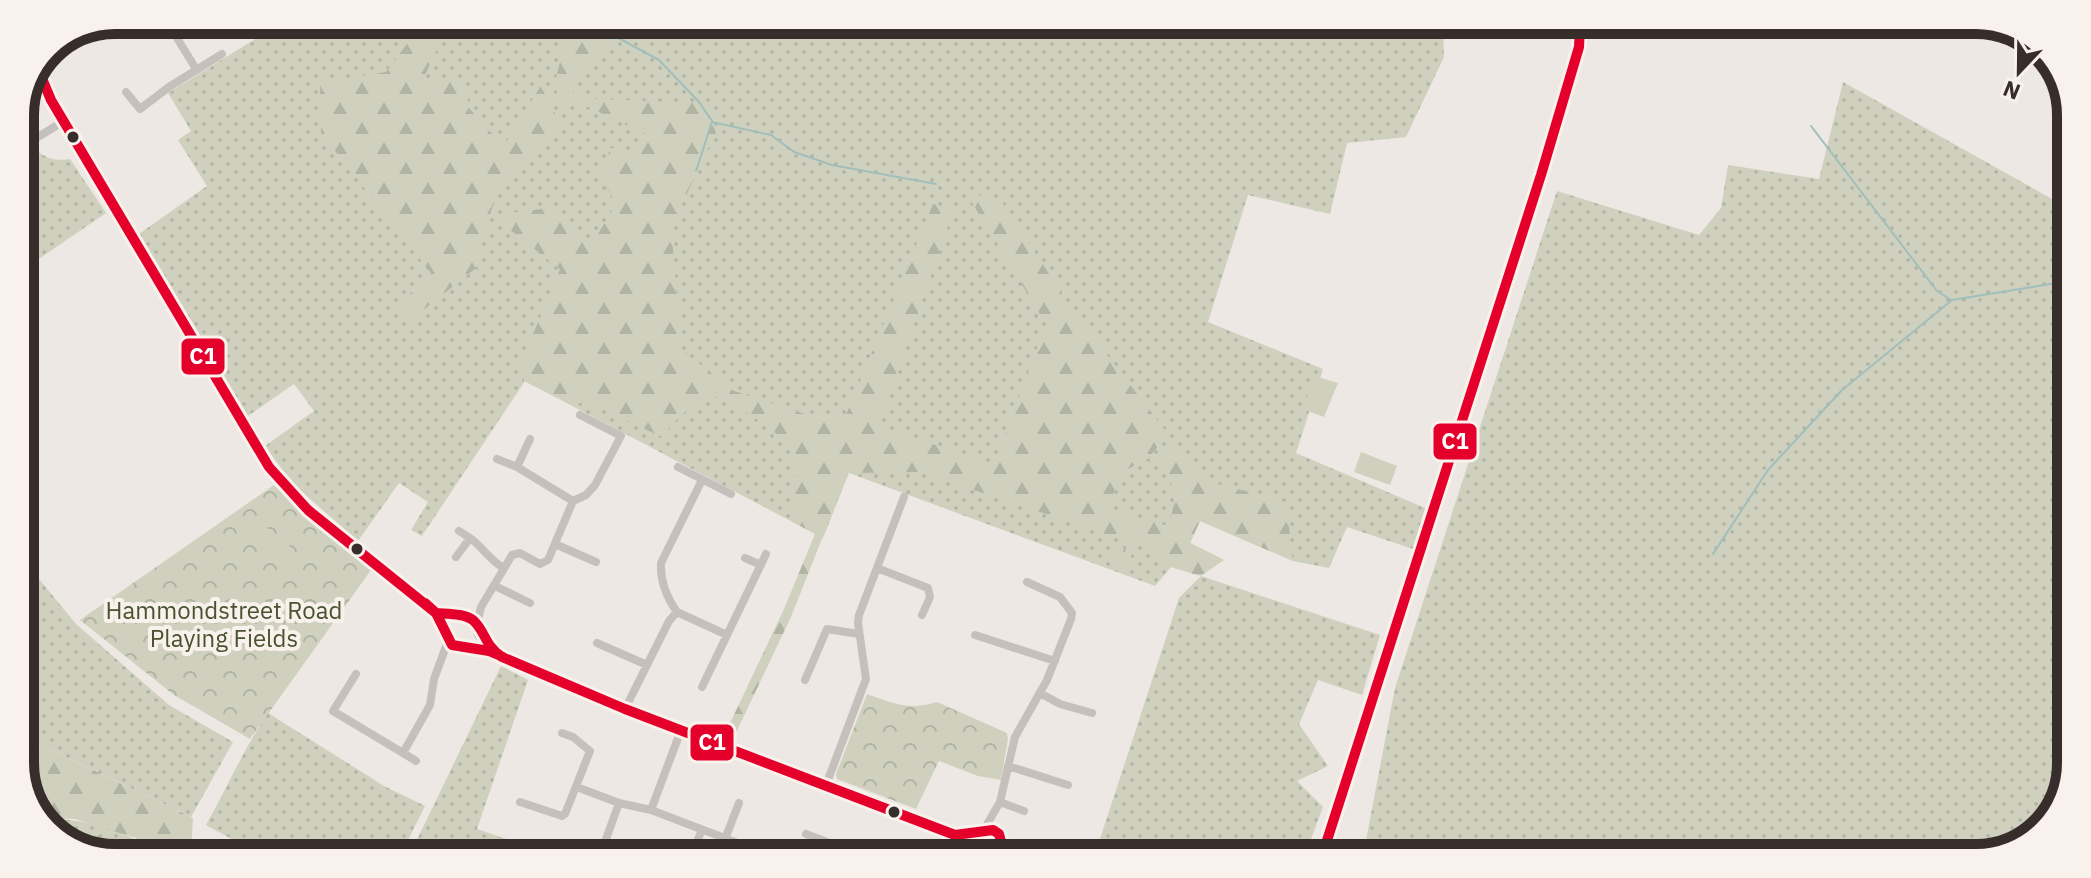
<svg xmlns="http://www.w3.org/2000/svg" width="2091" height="878" viewBox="0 0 2091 878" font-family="'IBM Plex Sans',sans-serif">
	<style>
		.grass { fill: url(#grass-dots) }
		.forest { fill: url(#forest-firs) }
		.park { fill: url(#park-crowns) }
		.pitch { fill: #cfd1be }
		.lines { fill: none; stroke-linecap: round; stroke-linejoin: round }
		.stream { stroke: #a1bebb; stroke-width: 2 }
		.minor { stroke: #c6c0bc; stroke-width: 8 }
		.bus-1-casing { stroke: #f9f1eb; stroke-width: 16 }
		.bus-1 { stroke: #e4002b; stroke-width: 10 }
		.bus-dot { fill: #372d2a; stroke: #f9f1eb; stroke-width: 3 }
		.labels { text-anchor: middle; stroke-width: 8; stroke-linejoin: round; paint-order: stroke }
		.park-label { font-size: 24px; fill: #495330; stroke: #f9f1eb }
		.rim { fill: none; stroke: #372d2a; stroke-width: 10 }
		.line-badge { stroke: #f9f1eb; stroke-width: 3 }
		.badge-label { font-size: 22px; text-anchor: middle; font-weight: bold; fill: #fff }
	</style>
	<defs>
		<pattern id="grass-dots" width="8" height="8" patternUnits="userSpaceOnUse" patternTransform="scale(2)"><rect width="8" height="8" fill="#cfd1be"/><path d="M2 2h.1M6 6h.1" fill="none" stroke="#b2b4a3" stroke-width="1.8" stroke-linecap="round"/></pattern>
		<pattern id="forest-firs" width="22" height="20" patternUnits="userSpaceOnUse" patternTransform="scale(2)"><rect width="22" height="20" fill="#cfd1be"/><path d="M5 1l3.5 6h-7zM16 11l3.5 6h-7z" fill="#b2b4a3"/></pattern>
		<pattern id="park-crowns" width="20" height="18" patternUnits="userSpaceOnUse" patternTransform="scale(2)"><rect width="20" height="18" fill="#cfd1be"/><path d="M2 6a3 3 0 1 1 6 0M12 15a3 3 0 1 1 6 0" fill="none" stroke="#b2b4a3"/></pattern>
	</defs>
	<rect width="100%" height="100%" fill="#ede8e3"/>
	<!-- grass -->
	<path class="grass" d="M284 21 1443 25 1444 57 1406 137 1347 143 1330 214 1248 195 1208 322 1323 369 1296 453 1425 508 1413 549 1347 527 1329 568 1293 561 1200 521 1190 543 1224 560 1197 575 1171 567 1155 586 849 473 823 538 525 381 422 536 411 530 428 502 399 483 358 541 292 483 265 446 314 411 294 384 248 416 139 234 207 186 178 140 191 131 168 93Z
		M1843 82 2070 209 2064 799 2029 842 1976 858 1363 856 1395 688 1557 191 1699 235 1721 208 1728 165 1819 179Z
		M30 145C44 157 51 162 70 159L106 213 30 265 20 279V152Z
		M20 556 76 624 169 705 233 742 191 817 20 735Z
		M1201 576 1380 635 1362 695 1318 680 1299 724 1328 766 1297 781 1323 807 1305 855 1095 854 1179 598Z
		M501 666 528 680 477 829 547 853 411 852Z
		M268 713 384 786 425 806 402 852H255L206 825C227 788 244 748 268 713Z
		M38 818C79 819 121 826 153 851H79Z"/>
	<!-- forest -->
	<path class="forest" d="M424 21H459L445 33 423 79 466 82 469 108 496 138 507 141 543 82 560 127 494 200 476 268 407 323 396 307 431 273 321 133 320 82 386 72Z
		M557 22H605L617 33 584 66 571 98 701 103 716 132 671 227 682 350 734 391 814 417 846 415 933 204 954 209 879 426 994 465 1046 324 965 191 1002 202 1074 312 1168 434 1148 459 1124 471 1106 509 1169 526 1176 494 1158 457 1176 445 1218 484 1286 502 1293 561 1200 521 1190 543 1224 560 1201 576 1171 567 1154 550 920 472 848 473 791 617 733 739 724 736 784 609 815 534 793 522 795 470 788 442 723 395C691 404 683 411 662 437L585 401 573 406 524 381 522 361 560 269 491 215 550 208 589 249 616 204 599 173 611 148 635 152 648 135 571 99 570 120 554 86 567 33Z
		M20 735 193 818 191 851H153L136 838 75 819 38 818 20 770Z"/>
	<!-- park -->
	<path class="park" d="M274 485 312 523 371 570 250 739 174 695 80 620Z
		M1118 545 1133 553 1125 567 1110 559Z
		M867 694C892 703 910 711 937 702L1007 733 1008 739 1001 780 978 776 939 761 916 809 837 779 836 774Z"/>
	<!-- pitch -->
	<path class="pitch" d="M1315 376 1338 383 1324 417 1302 409Z
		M1361 452 1397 466 1390 485 1354 472Z
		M266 527 292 548 277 566 251 544Z"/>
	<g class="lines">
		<!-- stream -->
		<path class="stream" d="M589 22 659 60 699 102 712 121
			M1811 126 1937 291 1951 300
			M696 171 712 122 771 135 794 152 832 165 936 184
			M1713 554 1768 470 1842 390 1952 300 2069 281"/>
		<!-- minor -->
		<path class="minor" d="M166 20 196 69
			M89 31 93 36
			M38 69 51 100 77 144 269 467 308 510 436 613 452 645 491 651 625 709 955 835 971 846 976 854
			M126 92 140 109 169 87 222 54
			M20 148 64 121
			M530 439 517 467 573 501
			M497 459 517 467
			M678 467 731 494
			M459 531 470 538
			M555 544 596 562
			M456 557 470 538C483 547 489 560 504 568
			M745 558 761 565
			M877 568 928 588 930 597 922 615
			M495 586 530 603
			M677 612 727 635
			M436 613 463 616 473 620 478 635 491 651
			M477 625 481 607 512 555 520 553 540 564 548 560 573 501 586 495 595 485 621 436 580 415
			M975 635 1055 661
			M597 643 647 665
			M356 674 333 711 403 753 430 705 434 679 448 641
			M805 680 827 629 859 634
			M702 687 766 554
			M1040 693 1060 704 1092 713
			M625 709 669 621 677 612C667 598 660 580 661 563L702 480
			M403 753 416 761
			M1008 766 1068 785
			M826 785 866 679 858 623 859 615 904 497
			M577 787 619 803 651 810 764 853
			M520 802 562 816 565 814 590 751 573 737 562 733
			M1000 802 1024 811
			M651 810 681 730
			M985 828 1000 802 1015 737 1047 680 1071 619 1072 613 1060 597 1027 582
			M806 834 827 842 821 854
			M956 834C962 834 970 835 976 833 986 829 989 826 999 834L1002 845 1014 854
			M725 839 739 803
			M601 853 619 803
			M692 853 702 830
			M1322 856 1541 175 1579 47 1580 25"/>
		<!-- bus-1 casing -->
		<g class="bus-1-casing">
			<path id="bus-1" d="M38 69 51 100 269 467 308 510 436 613C447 614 465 613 474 621 486 633 485 646 502 657L625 709 955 835 993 830 999 834 1002 845 1014 854
				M425 603 436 613 452 645 489 651 503 657
				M1322 856 1541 175 1579 47 1580 25"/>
		</g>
		<!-- bus-1 -->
		<use href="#bus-1" class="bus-1"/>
	</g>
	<!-- markers -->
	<g class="bus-dot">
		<circle cx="73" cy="137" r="7"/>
		<circle cx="357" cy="549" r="7"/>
		<circle cx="894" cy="812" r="7"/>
	</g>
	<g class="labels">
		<!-- park labels -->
		<g class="park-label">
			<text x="224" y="619">Hammondstreet Road<tspan x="224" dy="28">Playing Fields</tspan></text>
		</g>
	</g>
	<!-- crop -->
	<path d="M0 0H2091V878H0ZM115 34H1976A81 81 0 0 1 2057 115V763A81 81 0 0 1 1976 844H115A81 81 0 0 1 34 763V115A81 81 0 0 1 115 34Z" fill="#f9f1eb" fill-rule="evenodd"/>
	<path class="rim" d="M115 34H1976A81 81 0 0 1 2057 115V763A81 81 0 0 1 1976 844H115A81 81 0 0 1 34 763V115A81 81 0 0 1 115 34Z"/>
	<g class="line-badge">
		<rect x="180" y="337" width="46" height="39" rx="8" fill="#e4002b"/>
		<rect x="1432" y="422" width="46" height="39" rx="8" fill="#e4002b"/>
		<rect x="689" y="723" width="46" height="39" rx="8" fill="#e4002b"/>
	</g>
	<g class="badge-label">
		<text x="203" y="364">C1</text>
		<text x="1455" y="449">C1</text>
		<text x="712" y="750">C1</text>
	</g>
	<!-- north arrow -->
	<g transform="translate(2019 72) rotate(202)" stroke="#f9f1eb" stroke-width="6" paint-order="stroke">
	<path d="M0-6L14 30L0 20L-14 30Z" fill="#372d2a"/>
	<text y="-12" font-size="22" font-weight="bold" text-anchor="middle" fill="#372d2a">N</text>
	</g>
</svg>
